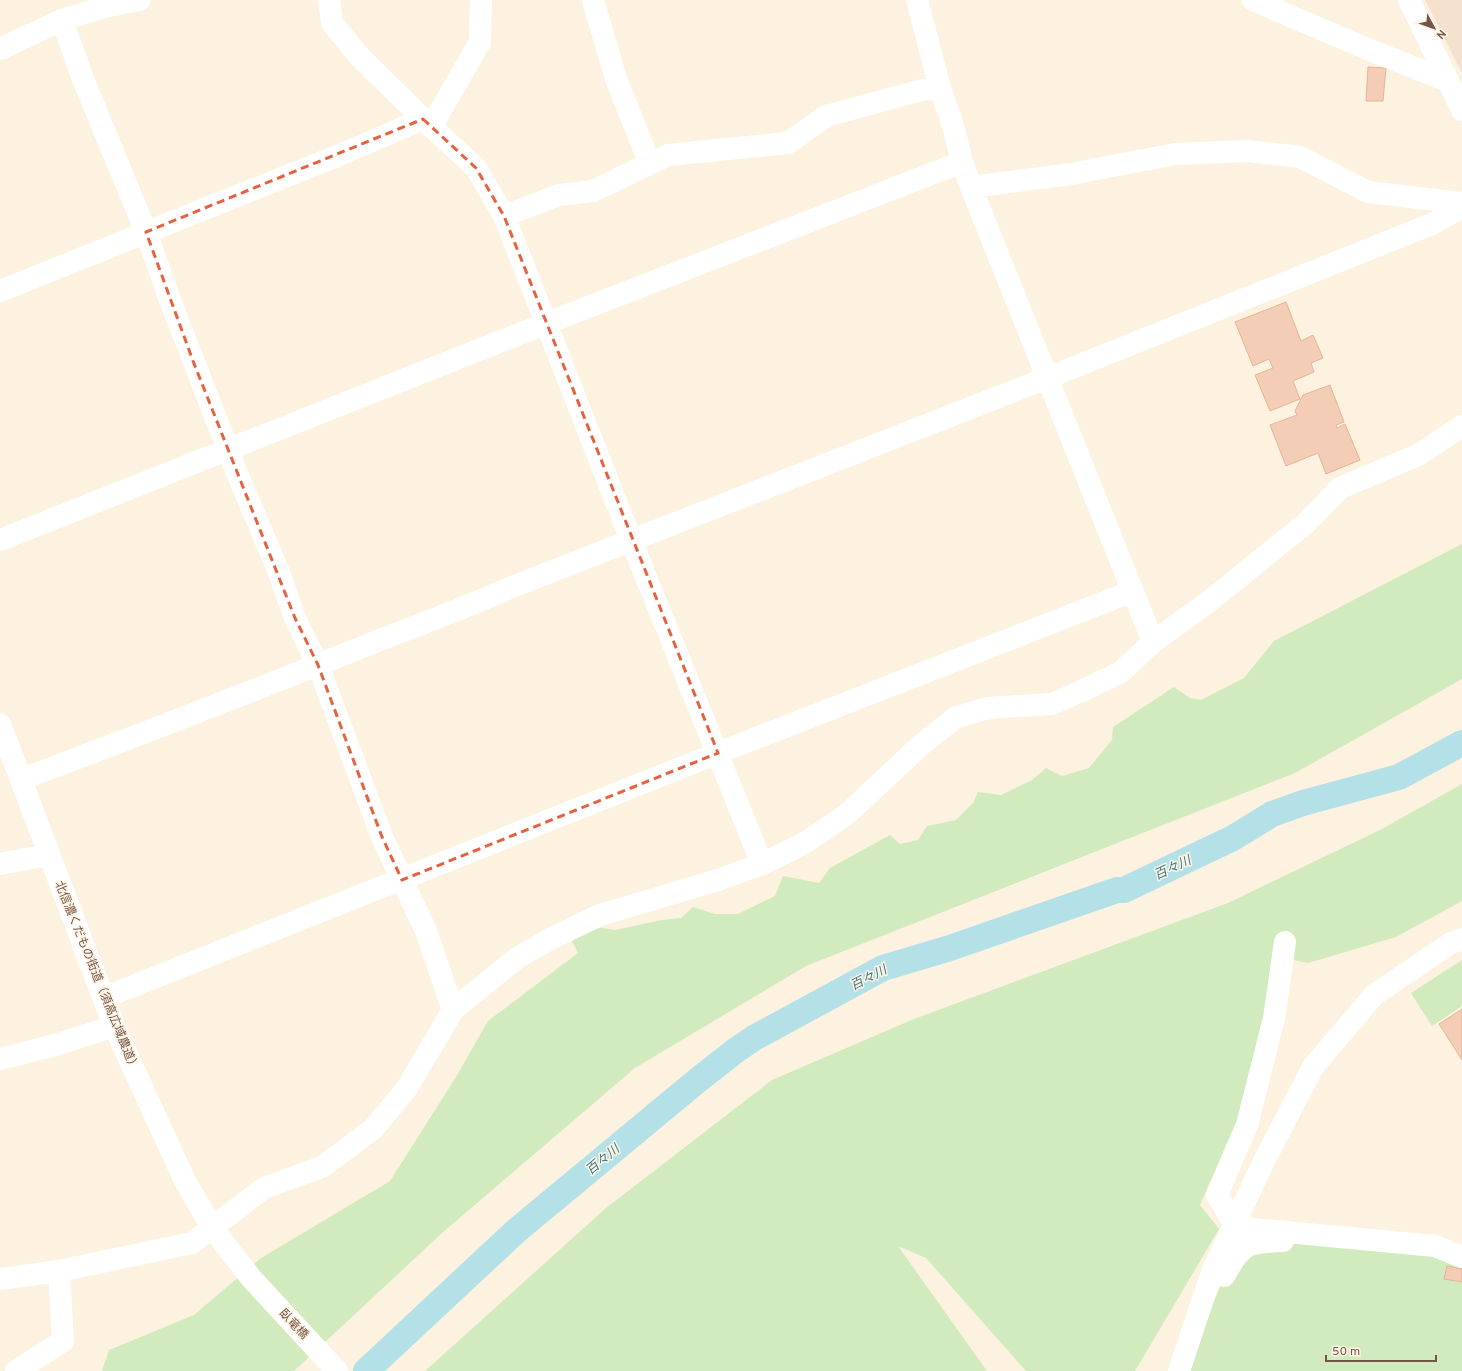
<svg xmlns="http://www.w3.org/2000/svg" width="1462" height="1371" viewBox="0 0 1462 1371" font-family="Overpass,'Noto Sans JP',sans-serif">
	<style>
		.residential { fill: #f5e2ce }
		.green { fill: #d1ebbe }
		.lines { fill: none; stroke-linecap: round; stroke-linejoin: round }
		.river { stroke: #b4e0e7; stroke-width: 26 }
		.building { fill: #f3cdb6; stroke: #e7b396 }
		.minor { stroke: #fff; stroke-width: 22 }
		.marked { fill: none; stroke: #e7613f; stroke-width: 3; stroke-dasharray: 8 5; stroke-linejoin: round }
		.labels { text-anchor: middle; stroke-width: 3; stroke-linejoin: round; paint-order: stroke }
		.street-label { font-size: 12px; fill: #745646; stroke: #fff5e6 }
		.water-label { font-size: 13px; font-style: italic; fill: #3c7882; stroke: #fff5e6 }
	</style>
	<rect width="100%" height="100%" fill="#fdf1df"/>
	<!-- residential -->
	<path class="residential" d="M1425 0H1462V73Z"/>
	<!-- green -->
	<path class="green" d="M1462 544V679L1295 773 806 966 635 1068 442 1233 294 1371H102L109 1350 194 1315 261 1258 390 1181 456 1077 488 1021 578 953 570 937 590 926 615 930 662 920 681 918 693 907 715 914H738L775 896 783 876 819 883 830 868 890 835 900 844 918 840 927 826 956 820 973 803 978 792 1001 795 1032 780 1046 768 1062 776 1089 768 1112 740 1113 727 1174 687 1190 698 1201 700 1244 678 1274 641Z
		M1462 784V901L1396 937 1308 963 1275 956 1270 997 1238 1118 1200 1205 1219 1229 1135 1371H1026L926 1258 898 1246 987 1371H425L606 1208 772 1080 914 1019 1228 903 1380 830Z
		M1462 960V1006L1432 1026 1411 993Z
		M1274 1242 1408 1251 1462 1263V1371H1189C1203 1331 1215 1291 1237 1254Z"/>
	<g class="lines">
		<!-- river -->
		<path class="river" d="M366 1371 516 1231 698 1080 735 1051 754 1038 883 968 950 948 1117 890H1124L1233 838 1272 814 1303 803 1399 777 1462 743"/>
	</g>
	<!-- building -->
	<path class="building" d="M1368 67 1386 68 1383 101H1366Z
		M1286 302 1301 341 1313 335 1323 358 1311 363 1314 372 1293 381 1300 399 1270 411 1255 375 1273 368 1269 359 1253 366 1235 322Z
		M1330 385 1344 422 1336 425 1337 428 1345 424 1360 460 1326 474 1318 453 1286 466 1270 425 1297 415 1295 411 1303 395Z
		M1462 1009V1060L1439 1024Z
		M1447 1266 1462 1269V1282L1444 1279Z"/>
	<g class="lines">
		<!-- minor -->
		<path class="minor" d="M329 0 332 23 360 57 423 119 476 168 504 216 631 540 762 864
			M593 0 616 79 650 164
			M917 0 940 88 953 126 962 162 971 187 1153 642
			M1253 0 1365 48 1448 81
			M1409 0 1462 110
			M62 20 83 79 146 232 170 300 239 478 278 570 295 618 318 665 382 837 426 931 453 1010
			M0 49 62 20 108 6 139 0
			M431 127 480 42 481 0
			M971 187 1071 174 1175 154 1249 151 1300 157 1368 192 1462 203
			M504 216 559 195 593 191 668 155 788 143 826 116 922 90 940 88
			M0 291 342 154 423 119
			M0 540 547 323 962 162
			M0 724 114 1026 185 1181 213 1229 251 1278 337 1371
			M22 779C140 735 258 689 375 642 421 624 467 607 512 587L1047 378 1432 224 1462 207
			M0 864 48 855
			M1285 942 1274 1018 1247 1125 1217 1195 1235 1225 1254 1229 1435 1246 1462 1257
			M103 998 718 753 1133 591
			M0 1059 55 1045 114 1026
			M1224 1276C1242 1244 1246 1242 1283 1241
			M0 1279 59 1271 192 1243 264 1188 322 1167 373 1129 407 1088 453 1010 517 958 552 938 600 915 718 880 762 864 803 844 846 815 921 745 955 718 987 708 1052 704 1084 690 1121 672 1153 642 1207 603 1305 524 1340 488 1418 455 1462 426
			M16 1371 63 1341 59 1271
			M1179 1371 1212 1272 1264 1161 1313 1067 1374 995 1451 943 1462 939"/>
	</g>
	<!-- marked area -->
	<path class="marked" d="M423 119 476 168 504 216 718 753 402 880 382 837 318 665 295 618 193 361 146 232Z"/>
	<g class="labels">
		<!-- street labels -->
		<g class="street-label">
			<text transform="translate(97 976) rotate(68)" y="4">北信濃くだもの街道（須高広域農道）</text>
			<text transform="translate(294 1324) rotate(47)" y="4">臥竜橋</text>
		</g>
		<!-- water labels -->
		<g class="water-label">
			<text transform="translate(1172 867) rotate(-25)" y="5">百々川</text>
			<text transform="translate(868 977) rotate(-27)" y="5">百々川</text>
			<text transform="translate(602 1159) rotate(-40)" y="5">百々川</text>
		</g>
	</g>
	<!-- north arrow -->
	<g transform="translate(1434 28) rotate(131)" stroke="#fff5e6" stroke-width="3" paint-order="stroke">
	<path d="M0-3L7 15L0 10L-7 15Z" fill="#745646"/>
	<text y="-6" font-size="11" font-weight="bold" text-anchor="middle" fill="#745646">N</text>
	</g>
	<!-- scale -->
	<path d="M1326 1355v6h110v-6" fill="none" stroke="#745646" stroke-width="2"/>
	<text x="1332" y="1355" font-size="12" fill="#745646" stroke="#fff5e6" stroke-width="3" paint-order="stroke">50 m</text>
</svg>
